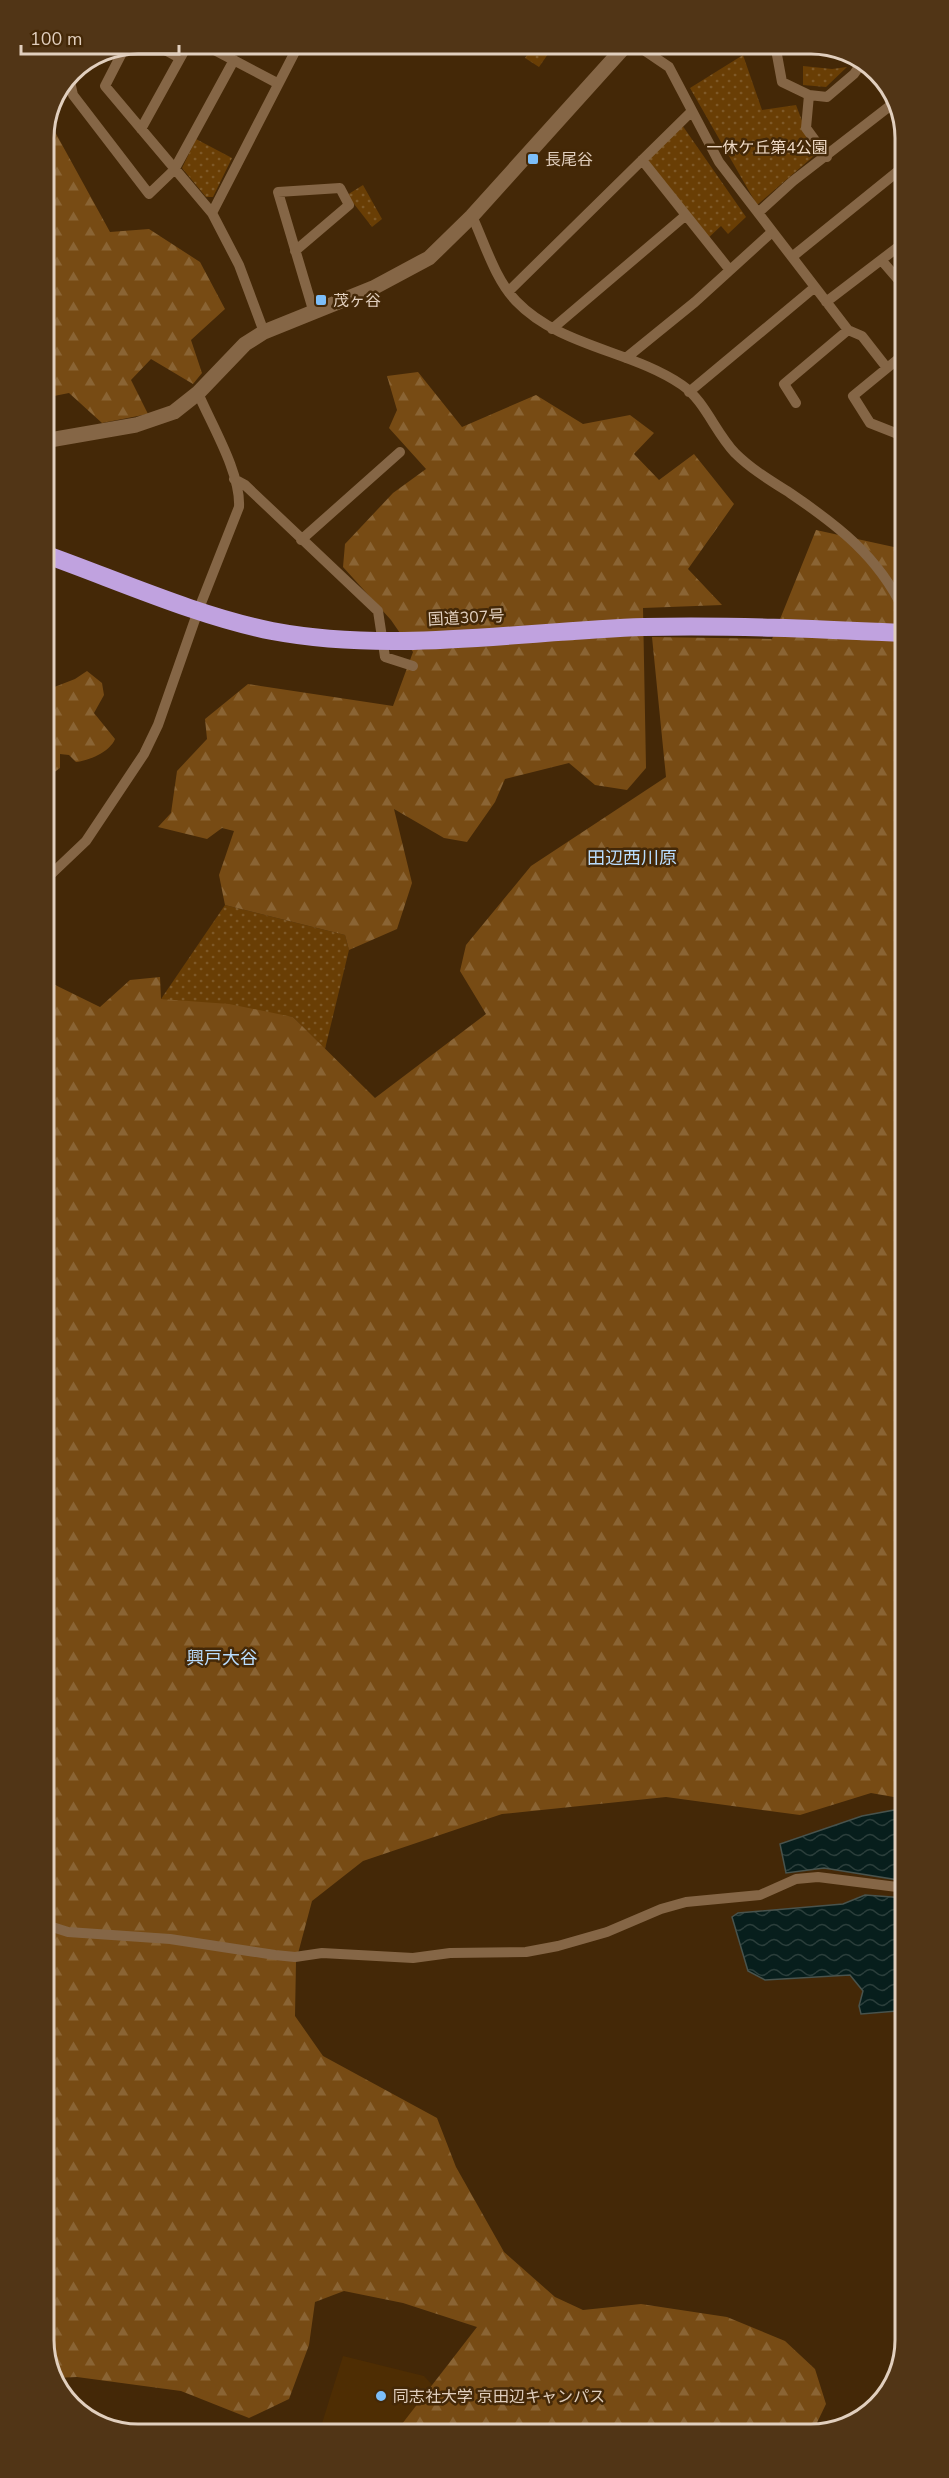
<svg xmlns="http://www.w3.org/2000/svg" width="949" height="2478" viewBox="0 0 949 2478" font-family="'Nunito Sans','Noto Sans JP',sans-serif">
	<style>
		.built { fill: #4e2d03 }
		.grass { fill: url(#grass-dots) }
		.forest { fill: url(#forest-firs) }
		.water { fill: url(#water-waves); stroke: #48534d; stroke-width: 1.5 }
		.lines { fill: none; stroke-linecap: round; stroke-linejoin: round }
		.street { stroke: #856646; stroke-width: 10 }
		.secondary { stroke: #856646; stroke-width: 15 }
		.highway { stroke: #c0a2df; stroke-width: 18 }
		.poi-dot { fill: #7cbef9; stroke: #442807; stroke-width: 2 }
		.labels { text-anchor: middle; stroke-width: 5; stroke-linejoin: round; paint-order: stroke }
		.park-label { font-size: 16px; fill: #efdac6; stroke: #442807 }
		.poi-label { font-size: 16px; fill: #e1cfbe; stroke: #442807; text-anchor: start }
		.street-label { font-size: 16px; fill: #e1cfbe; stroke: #442807 }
		.neighbourhood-label { font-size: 18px; fill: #b9ddfe; stroke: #442807 }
		.rim { fill: none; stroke: #e1cfbe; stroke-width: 3 }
	</style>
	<defs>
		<pattern id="grass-dots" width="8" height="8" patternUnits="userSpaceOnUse" patternTransform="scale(1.5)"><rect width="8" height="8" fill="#693e05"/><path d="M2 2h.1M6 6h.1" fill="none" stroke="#7e5928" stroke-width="1.8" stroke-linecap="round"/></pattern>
		<pattern id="forest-firs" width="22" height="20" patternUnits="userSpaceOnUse" patternTransform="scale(1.5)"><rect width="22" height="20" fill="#774b14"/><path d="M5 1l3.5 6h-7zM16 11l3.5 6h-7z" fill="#8a6434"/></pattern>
		<pattern id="water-waves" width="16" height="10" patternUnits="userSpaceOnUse" patternTransform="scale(1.5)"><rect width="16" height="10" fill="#071e1c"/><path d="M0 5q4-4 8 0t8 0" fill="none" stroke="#2b3e3b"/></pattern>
	</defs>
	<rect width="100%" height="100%" fill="#442807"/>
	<!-- built -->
	<path class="built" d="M343 2356 424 2376 433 2386 419 2419 392 2429 390 2433H319Z"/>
	<!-- grass -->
	<path class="grass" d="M534 44H555L539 67 525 58Z
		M743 55 762 110 796 105 815 155 757 205 690 88Z
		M803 66 832 69 847 67 826 87 803 85Z
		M682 125 746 217 728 234 721 226 706 240 642 160Z
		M196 139 232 158 213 197H206L182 168Z
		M363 185 382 219 372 227 347 195Z
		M225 905 345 935 349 950 325 1049 293 1017 161 999Z"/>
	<!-- forest -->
	<path class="forest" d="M49 121 110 232 149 229 200 262 225 309 191 340 202 373 193 384 151 359 131 380 148 414 102 423 69 393 44 398V132Z
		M418 372 462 427 536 395 583 424 630 415 654 433 634 454 659 480 694 454 734 504 688 569 722 605 643 608 646 768 627 790 595 785 569 763 505 779 495 802 467 842 444 838 394 809 412 883 397 929 349 950 345 935 225 905 219 875 234 831 222 828 207 839 158 827 171 813 177 771 207 739 205 719 248 684 393 706 413 652 391 620 343 567 345 544 393 493 426 469 389 428 397 410 387 376Z
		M816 530 903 549 905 1799 871 1793 800 1815 666 1797 502 1814 363 1861 312 1901 296 1961 295 2016 323 2056 437 2118 456 2167 504 2252 555 2297 583 2310 641 2304 727 2317 785 2341 815 2369 826 2404 813 2431 395 2433 477 2327 403 2303 344 2291 315 2302 309 2345 289 2399 249 2418 181 2391 77 2377 55 2378 47 2365 45 980 100 1007 130 980 160 977 161 999 229 1004 293 1017 375 1098 486 1014 460 971 466 945 531 866 666 777 652 637 772 639Z
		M87 671 102 683 104 695 94 713 115 739C110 752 88 761 76 762L69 755 60 754V768L45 779 44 691 75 679Z"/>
	<!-- water -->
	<path class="water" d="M905 1808V1881L824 1868 786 1873 780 1844 862 1816Z
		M865 1895 905 1898V2016L897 2011 861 2014 859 2006 863 1991 850 1975 765 1980 748 1971 732 1917 738 1913 843 1904Z"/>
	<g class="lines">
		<!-- street -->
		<path class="street" d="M154 44 180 58
			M203 44 277 83
			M635 44 669 67 719 162 815 287
			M775 44 782 82 809 95
			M124 49 105 86 212 213 239 265 264 332
			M69 77 73 95 149 194 174 170 234 60
			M141 129 188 44
			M827 157 806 128 809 95 827 97 854 74 863 61
			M642 160 729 269
			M212 213 299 44
			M758 213 793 181 895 102
			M472 216C485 244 495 279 516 301 560 347 631 350 682 385 705 401 715 432 735 453 751 469 771 481 790 493 837 525 878 556 903 609
			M295 251 349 205 340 188 278 192 314 313
			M792 257 902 168
			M883 262 902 284
			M509 291 692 111
			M826 302 902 244
			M552 329 686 215
			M848 330 862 336 887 368
			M903 355 853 396 870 423 903 436
			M626 358 695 302 772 232
			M689 392 815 287 848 330 784 384 796 403
			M234 479 245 485 378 611 385 657 413 666
			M301 540 400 452
			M45 880 86 841 144 754 158 725 198 611 239 507C241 473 211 424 198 393
			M46 1925 68 1932 170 1939 275 1955 295 1957 322 1953 413 1958 450 1953 526 1952 558 1946 607 1932 661 1909 686 1902 760 1895 796 1879 818 1877 905 1888"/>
		<!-- secondary -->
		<path class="secondary" d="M44 441 136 425 174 412 198 393 245 344 264 332 373 288 429 258 472 216 627 44"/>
		<!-- highway -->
		<path class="highway" d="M44 554C117 580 197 616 272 631 394 654 521 631 644 627 730 625 817 629 903 633"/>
	</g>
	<!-- markers -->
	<g class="poi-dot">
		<rect x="527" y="153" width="12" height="12" rx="3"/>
		<rect x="315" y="294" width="12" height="12" rx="3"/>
		<circle cx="381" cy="2396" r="6"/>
	</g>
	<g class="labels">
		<!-- park labels -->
		<g class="park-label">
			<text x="767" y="153">一休ケ丘第4公園</text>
		</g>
		<!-- poi labels -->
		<g class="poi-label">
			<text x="545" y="165">長尾谷</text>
			<text x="333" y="306">茂ヶ谷</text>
			<text x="393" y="2402">同志社大学 京田辺キャンパス</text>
		</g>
		<!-- street labels -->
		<g class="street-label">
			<text transform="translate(466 617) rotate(-3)" y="6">国道307号</text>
		</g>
		<!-- neighbourhood labels -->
		<g class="neighbourhood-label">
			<text x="632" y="864">田辺西川原</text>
			<text x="222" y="1664">興戸大谷</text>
		</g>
	</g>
	<!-- crop -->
	<path d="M0 0H949V2478H0ZM138 54H811A84 84 0 0 1 895 138V2340A84 84 0 0 1 811 2424H138A84 84 0 0 1 54 2340V138A84 84 0 0 1 138 54Z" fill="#513516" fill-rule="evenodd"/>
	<path class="rim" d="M138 54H811A84 84 0 0 1 895 138V2340A84 84 0 0 1 811 2424H138A84 84 0 0 1 54 2340V138A84 84 0 0 1 138 54Z"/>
	<!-- scale -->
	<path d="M21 45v9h158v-9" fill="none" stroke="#e1cfbe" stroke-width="3"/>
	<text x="30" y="45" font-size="18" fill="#e1cfbe" stroke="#442807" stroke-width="4.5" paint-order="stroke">100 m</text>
</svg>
